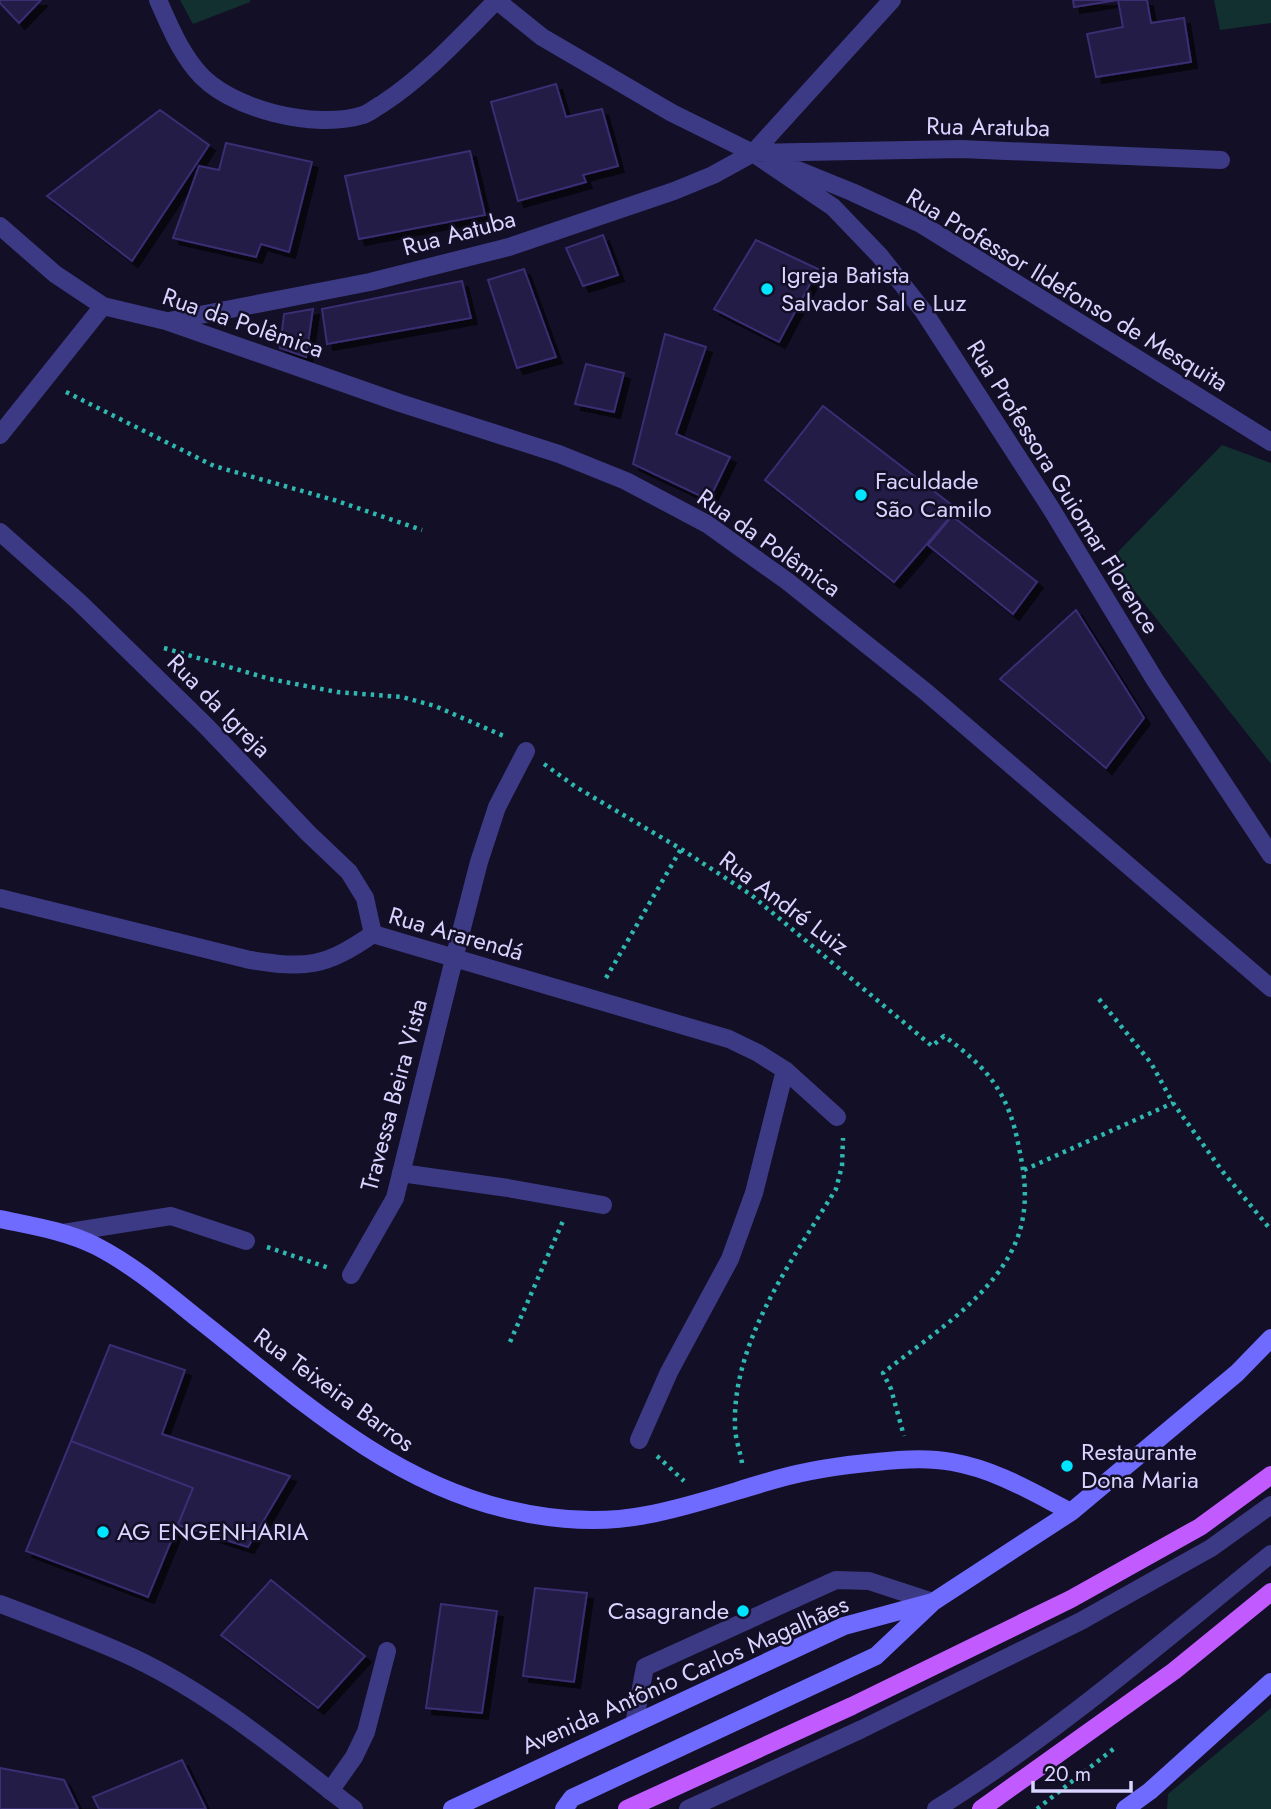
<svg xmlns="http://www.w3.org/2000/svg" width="1271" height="1809" viewBox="0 0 1271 1809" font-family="Jost,sans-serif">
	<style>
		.green { fill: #12302f }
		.building { fill: #241b47; stroke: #3b2d73; stroke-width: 2; filter: url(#shadow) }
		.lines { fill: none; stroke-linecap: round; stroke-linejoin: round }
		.path { stroke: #2fb8b0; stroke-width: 4.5; stroke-dasharray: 3.5 5; stroke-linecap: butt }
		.lane { stroke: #3d3a85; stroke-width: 18 }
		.street { stroke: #3d3a85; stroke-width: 18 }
		.secondary { stroke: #6f6bff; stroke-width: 18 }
		.primary { stroke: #c25bff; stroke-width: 18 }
		.poi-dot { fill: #00e5ff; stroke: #130f26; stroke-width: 2.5 }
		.labels { text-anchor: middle; stroke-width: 5; stroke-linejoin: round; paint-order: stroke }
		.street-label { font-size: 24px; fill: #d9d4ff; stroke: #130f26 }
		.poi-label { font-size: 24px; fill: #d9d4ff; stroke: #130f26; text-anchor: start }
	</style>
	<defs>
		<filter id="shadow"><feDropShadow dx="6" dy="6" stdDeviation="0" flood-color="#0009"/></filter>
	</defs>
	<rect width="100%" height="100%" fill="#130f26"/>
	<!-- green -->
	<path class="green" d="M180 0H250V2L193 24Z
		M1214 0H1271V23L1220 30Z
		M1222 445 1271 463V764L1110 560Z
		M1271 1708V1809H1167L1168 1794Z"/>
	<!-- building -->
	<path class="building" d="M0 0H41L19 23 0 3Z
		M1073 0H1147L1151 23 1184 18 1191 62 1096 77 1087 34 1123 27 1118 0 1074 7Z
		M556 84 566 117 602 109 618 166 583 175 586 182 518 201 491 102Z
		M160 110 209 145 132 261 47 196Z
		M226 143 312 162 289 252 261 244 256 257 173 238 199 166 219 170Z
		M470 151 485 215 359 239 345 176Z
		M603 235 618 275 583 286 566 248Z
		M756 240 818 269 779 342 714 309Z
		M524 269 556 357 517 368 488 280Z
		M462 281 471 318 327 344 322 309Z
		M313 309 306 357 280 348 284 314Z
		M665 334 706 347 676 434 730 457 709 500 633 464Z
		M586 364 624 373 614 412 575 404Z
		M823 406 957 509 894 582 765 480Z
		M952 516 1037 582 1013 614 928 545Z
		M1076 610 1144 718 1106 768 1000 679Z
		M110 1345 185 1370 162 1434 290 1476 248 1547 178 1525 193 1488 71 1441Z
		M71 1441 193 1488 148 1597 26 1551Z
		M271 1580 365 1656 318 1708 221 1635Z
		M535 1588 587 1593 574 1682 523 1676Z
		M441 1604 497 1611 482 1713 426 1708Z
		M182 1760 206 1809H99L93 1797Z
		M0 1768 64 1780 78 1809H0Z"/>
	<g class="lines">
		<!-- path -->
		<path class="path" d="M66 392 214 466 334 500 422 530
			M164 648 270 679 337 692 402 697 435 706 506 737
			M544 764 576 787 681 849 750 894 932 1046 944 1036C988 1068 1009 1093 1019 1148 1024 1171 1027 1194 1023 1217 1012 1286 933 1333 883 1373L891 1389 904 1436
			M606 978 681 849
			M1099 999 1151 1063 1173 1103 1223 1172 1271 1230
			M1024 1170 1173 1103
			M267 1247 329 1268
			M510 1342 563 1221
			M657 1456 684 1481
			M742 1463C740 1451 735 1438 735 1426 732 1341 793 1259 836 1189L842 1166 843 1138
			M1037 1809 1116 1747"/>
		<!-- lane -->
		<path class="lane" d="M454 959 479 862 497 807 526 751
			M401 1173 508 1188 603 1205
			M63 1233 171 1216 246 1241
			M634 1724 645 1667 836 1580 869 1581 933 1602
			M330 1791 354 1757 366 1732 387 1651
			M688 1809 862 1729 1081 1621 1211 1548 1271 1505
			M936 1809C1055 1735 1162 1642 1271 1554"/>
		<!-- street -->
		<path class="street" d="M158 0C169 25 179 49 196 70 228 110 316 130 363 115 370 113 376 107 382 104 425 76 460 37 496 1
			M496 0 542 37 672 113 753 153 833 207 880 256 924 312 1052 510 1155 680 1271 855
			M753 153 961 149 1221 160
			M783 164 852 192 921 224 1271 442
			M0 226 55 274 103 306 166 321 400 403 559 454 626 481 707 524 787 581 926 692 1271 988
			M169 321 370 282 509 247 674 191 713 175 753 153 892 0
			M0 435 103 306
			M0 532 79 602 206 726 308 833 349 872 365 898 373 934
			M0 898 250 960C307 969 325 967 373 934L729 1039 758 1053 785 1070 837 1117
			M351 1275 395 1198 454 959
			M639 1440 669 1372 730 1259 754 1193 785 1070
			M0 1604C45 1621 90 1638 134 1658 214 1696 284 1755 354 1809"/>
		<!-- secondary -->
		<path class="secondary" d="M0 1219C33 1226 66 1231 96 1246 135 1266 168 1295 202 1322 296 1396 386 1480 506 1509 551 1520 600 1524 646 1515 691 1507 734 1491 777 1479 809 1470 843 1465 876 1462 901 1459 927 1457 952 1462 997 1470 1032 1492 1071 1512
			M452 1809 844 1626 933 1602 1071 1512 1237 1373 1271 1338
			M564 1809 572 1798 876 1656 931 1604
			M1125 1809 1150 1791 1271 1682"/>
		<!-- primary -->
		<path class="primary" d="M627 1809 852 1706 1071 1599 1200 1527 1271 1475
			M981 1809 1174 1671 1271 1592"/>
	</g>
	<!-- markers -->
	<g class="poi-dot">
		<circle cx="767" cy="289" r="7"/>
		<circle cx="861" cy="495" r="7"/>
		<circle cx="1067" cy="1466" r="7"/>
		<circle cx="103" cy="1532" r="7"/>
		<circle cx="743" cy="1611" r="7"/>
	</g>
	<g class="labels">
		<!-- street labels -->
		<g class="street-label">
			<text transform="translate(988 127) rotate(1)" y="8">Rua Aratuba</text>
			<text transform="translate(459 233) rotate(-15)" y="8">Rua Aatuba</text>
			<text transform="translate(1067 290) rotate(31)" y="8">Rua Professor Ildefonso de Mesquita</text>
			<text transform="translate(243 323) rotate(19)" y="8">Rua da Polêmica</text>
			<text transform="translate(1063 487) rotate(58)" y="8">Rua Professora Guiomar Florence</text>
			<text transform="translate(769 543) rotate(35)" y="8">Rua da Polêmica</text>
			<text transform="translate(219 706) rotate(45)" y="8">Rua da Igreja</text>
			<text transform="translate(784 903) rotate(37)" y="8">Rua André Luiz</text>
			<text transform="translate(456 934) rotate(16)" y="8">Rua Ararendá</text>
			<text transform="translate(394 1095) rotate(-75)" y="8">Travessa Beira Vista</text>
			<text transform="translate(334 1390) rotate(36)" y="8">Rua Teixeira Barros</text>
			<text transform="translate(685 1675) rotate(-24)" y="8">Avenida Antônio Carlos Magalhães</text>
		</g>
		<!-- poi labels -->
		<g class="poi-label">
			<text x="781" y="283">Igreja Batista<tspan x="781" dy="28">Salvador Sal e Luz</tspan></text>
			<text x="875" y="489">Faculdade<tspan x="875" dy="28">São Camilo</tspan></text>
			<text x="1081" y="1460">Restaurante<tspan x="1081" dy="28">Dona Maria</tspan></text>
			<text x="117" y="1540">AG ENGENHARIA</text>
			<text x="729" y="1619" text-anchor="end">Casagrande</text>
		</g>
	</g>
	<!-- scale -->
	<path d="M1033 1781v10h98v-10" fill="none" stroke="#d9d4ff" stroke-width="3.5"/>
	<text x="1044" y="1781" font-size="21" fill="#d9d4ff" stroke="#130f26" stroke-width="5" paint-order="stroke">20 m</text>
</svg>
